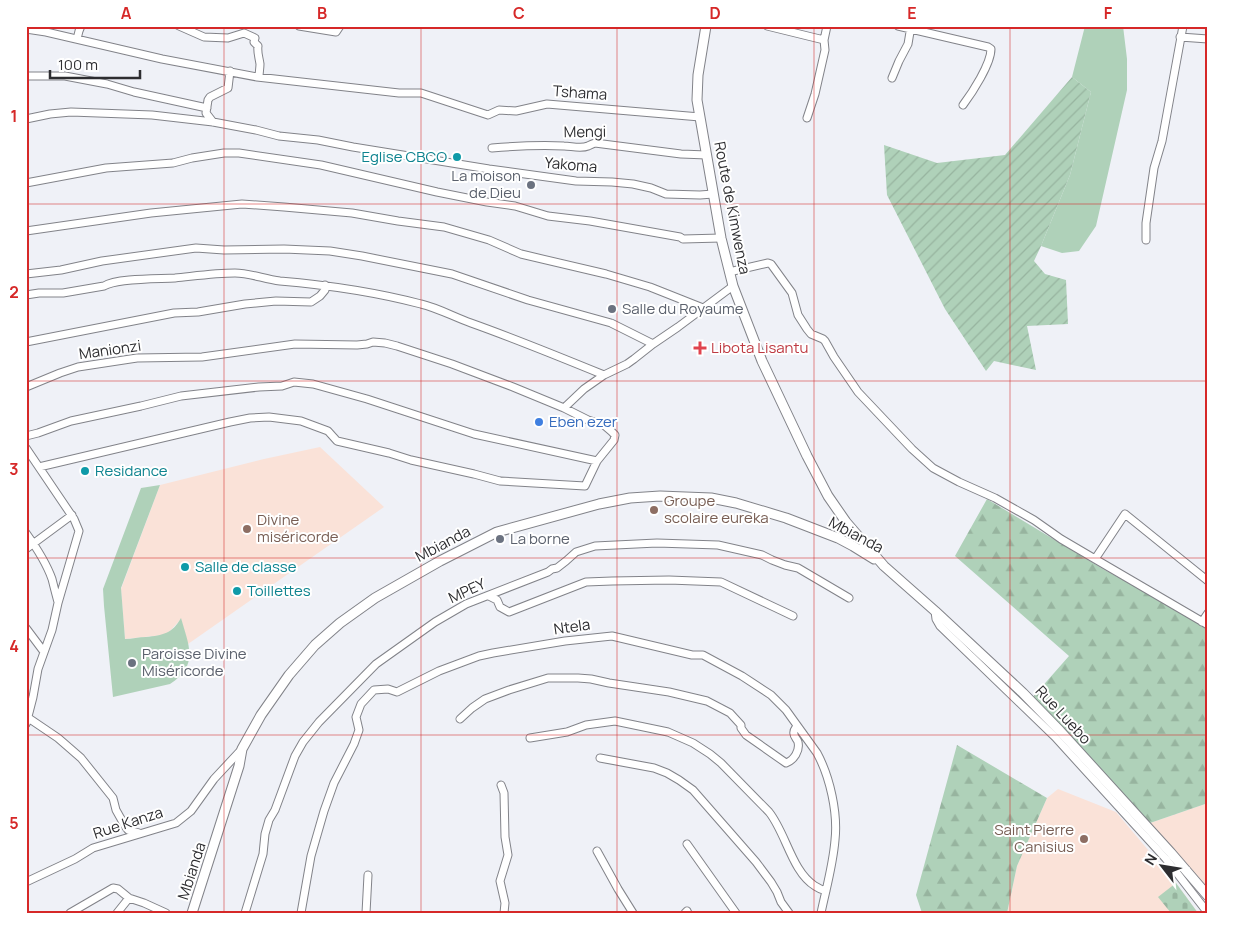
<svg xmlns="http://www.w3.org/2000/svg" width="1234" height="939" viewBox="0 0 1234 939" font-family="Manrope,sans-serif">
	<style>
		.education { fill: #fae2d8 }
		.green { fill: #afd1b9 }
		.forest { fill: url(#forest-firs) }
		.cemetery { fill: url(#cemetery-stones) }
		.garden { fill: url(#garden-furrows) }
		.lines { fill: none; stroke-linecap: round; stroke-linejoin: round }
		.minor-casing { stroke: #828389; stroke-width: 9 }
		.tertiary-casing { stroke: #828389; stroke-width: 11 }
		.minor { stroke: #fff; stroke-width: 7 }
		.tertiary { stroke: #fff; stroke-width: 9 }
		.grid { fill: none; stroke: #d62828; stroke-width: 1; stroke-opacity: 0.55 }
		.culture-dot { fill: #0f9aa8; stroke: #fff; stroke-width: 2 }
		.worship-dot { fill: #6b7280; stroke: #fff; stroke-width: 2 }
		.health-dot { fill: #e0444e; stroke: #fff; stroke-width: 2 }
		.shop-dot { fill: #3f7fe0; stroke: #fff; stroke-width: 2 }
		.education-dot { fill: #8d6e63; stroke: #fff; stroke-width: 2 }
		.labels { text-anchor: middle; stroke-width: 4; stroke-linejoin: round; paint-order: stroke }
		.street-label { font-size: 15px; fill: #2d2d30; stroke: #fff }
		.culture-label { font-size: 15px; fill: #0d838f; stroke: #fff; text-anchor: start }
		.worship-label { font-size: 15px; fill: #5b616d; stroke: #fff; text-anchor: start }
		.health-label { font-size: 15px; fill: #be3a42; stroke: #fff; text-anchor: start }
		.shop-label { font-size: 15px; fill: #366cbe; stroke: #fff; text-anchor: start }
		.education-label { font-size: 15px; fill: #785e54; stroke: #fff; text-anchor: start }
		.neatline { fill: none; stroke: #d62828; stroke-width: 2 }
		.grid-label { font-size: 16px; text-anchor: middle; font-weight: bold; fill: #d62828 }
	</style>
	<defs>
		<pattern id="forest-firs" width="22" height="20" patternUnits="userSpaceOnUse" patternTransform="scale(1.25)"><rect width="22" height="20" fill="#afd1b9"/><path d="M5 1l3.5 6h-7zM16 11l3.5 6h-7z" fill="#97b49f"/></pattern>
		<pattern id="cemetery-stones" width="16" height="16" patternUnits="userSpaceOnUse" patternTransform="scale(1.25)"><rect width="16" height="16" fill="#afd1b9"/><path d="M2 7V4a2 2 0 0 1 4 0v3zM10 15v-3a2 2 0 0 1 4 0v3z" fill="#97b49f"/></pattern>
		<pattern id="garden-furrows" width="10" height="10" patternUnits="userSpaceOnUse" patternTransform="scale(1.25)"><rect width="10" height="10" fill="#afd1b9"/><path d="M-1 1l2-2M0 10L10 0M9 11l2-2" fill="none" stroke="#97b49f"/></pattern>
	</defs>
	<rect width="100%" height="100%" fill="#eff1f7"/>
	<!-- education -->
	<path class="education" d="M320 447 384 507 188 644 181 619 170 631 164 635 125 639 121 589 160 485 264 459Z
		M1058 789 1116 812 1176 883 1198 913H1007L1017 866 1047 798Z
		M1208 803V890L1150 823Z"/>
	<!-- green -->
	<path class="green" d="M1085 26H1123L1127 59V90L1096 226 1079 251 1062 253 1041 246 1070 175 1091 92 1072 77Z
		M160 485 121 588 125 639C132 639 139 637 146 637 163 635 172 634 181 618 189 646 199 665 170 684L113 697 104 606 103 589 141 488Z"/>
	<!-- forest -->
	<path class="forest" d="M987 499 1103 569 1208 627V803L1150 823 1032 698 1069 656 955 556Z
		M957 745 1047 798 1017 866 1007 913H922L916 895Z"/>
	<!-- cemetery -->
	<path class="cemetery" d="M1176 883 1198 913H1171L1158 897Z"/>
	<!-- garden -->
	<path class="garden" d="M1072 77 1091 92 1070 175 1041 246 1034 261 1045 274 1066 280 1068 324 1027 326 1036 370 994 361 986 371 945 309 887 195 884 145 937 163 1005 155Z"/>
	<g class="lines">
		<!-- minor casing -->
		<g class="minor-casing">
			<path id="minor" d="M179 26 204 37 228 38 244 33 255 38 254 42 258 46C257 52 259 57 260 64 260 68 259 73 259 77
				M299 26 336 32 340 26
				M767 26 824 40
				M898 26 988 47 991 49C991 64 972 93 963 105
				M26 29 46 32 162 59 257 77 399 93H421L488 115 499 110 516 111 547 104 700 117
				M1180 37 1208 39
				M77 39 79 31 81 26
				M26 76H65L107 84 134 92 207 108
				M892 78 899 61 908 44 911 26
				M807 118 815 94 825 50 824 40 827 26
				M26 119 50 114 71 112 152 115 213 122 256 130 279 136 318 140 353 147 489 169 576 181 612 182 633 184 651 188 666 194 700 195 713 194
				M213 122 206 113 208 100 210 97 228 88 230 71
				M492 148C516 146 540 145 564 146 571 146 581 149 588 146 590 145 592 144 595 143L681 154 707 155
				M26 183 106 168 173 163 192 158 224 153H239L321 165 437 192 487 202 515 206 548 216 590 221 680 237 683 239 721 238
				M26 231 151 213 242 204 284 207 352 213 398 221 444 227 489 240 521 254 606 274 650 287 703 308
				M1146 240V223L1154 168 1162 141 1183 26
				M729 272 768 263 771 264 792 293 798 315 807 329 811 334 823 339 825 341 834 357 858 392 912 449 933 468 959 482 995 498 1034 520 1061 539 1095 559 1208 625
				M26 274 61 270 102 261 196 248 224 250 284 249 330 251 362 256 452 274 528 300 611 323 653 344
				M26 295 39 293H63L104 286C117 278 158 279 175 278 195 276 215 273 235 273 250 273 264 279 280 281 327 285 375 292 421 304 438 308 454 317 471 323 516 339 560 357 604 375
				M26 342 174 313 198 312 245 304 276 301 311 302 320 296 325 290V285
				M26 387 60 373 78 367 137 358 202 357 295 344 357 345 367 344 373 342 385 343 397 346 452 364 513 387 564 408 588 420 604 425 611 431 615 435 614 440 597 461 585 486 500 481 474 474 411 460 389 453 337 441 328 431 301 421 269 417 250 418 230 422 39 467
				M564 408 584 389 604 375 627 364 634 359 653 344 678 327 733 286
				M26 436 38 433 71 421 141 406 181 396 259 387 282 386 294 382 313 384 367 399 474 434 597 461
				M26 448 74 519 79 531 58 603 52 630 38 669 33 697 26 724
				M26 533C36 547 46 562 52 579 54 587 56 595 58 602
				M26 549 72 515
				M1095 559 1125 514 1208 581
				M489 596 497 600 500 607 509 612 586 582 612 581 669 580 721 582 793 616
				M935 611 936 619 940 626 1055 737 1166 859 1208 913
				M1202 622 1208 613
				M26 628 44 652
				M27 717 58 738 81 758 113 798 116 810 125 826 128 830 139 833
				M460 719 472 708 485 699 509 690 548 678H578L591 679 609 683 669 692 707 701 730 713 741 725V728L746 735 786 763C794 760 800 751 798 742 797 739 794 737 794 734 793 730 795 729 797 726
				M530 738 567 732 586 725 615 721 668 732 693 743 710 754 721 763 769 812C786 833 792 872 815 886 818 888 822 890 826 891
				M600 758 654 768 667 773 679 780 693 790 756 862 771 882 777 892 781 902 789 913
				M501 785 504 793 505 837 508 855 500 881 505 903 504 913
				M687 844 736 913
				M597 851 618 889 633 913
				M26 882 75 859 93 848 176 823 191 811 214 779 242 749
				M70 913 113 888 118 889 129 898 144 903 166 913
				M117 913 129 898
				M245 913 263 854 265 834 269 820 275 810 295 756 303 742 319 722 376 664 435 622 466 604 548 572 552 569 557 568 566 561 576 552 595 546 657 543 718 545 762 555 772 560 785 565 798 568 849 598
				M301 913 311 856 324 811 334 783 354 744 359 730 356 717 361 704 374 690 388 689 397 692 439 671 479 656 493 653 565 641 612 636 692 655H703L742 676 771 695 786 710 817 753C830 777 838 813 835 840 833 865 826 889 821 913
				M366 913 368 875
				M685 913 687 911 688 913"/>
		</g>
		<!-- tertiary casing -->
		<g class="tertiary-casing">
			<path id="tertiary" d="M706 26 698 75 697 100 721 238 733 286 762 361 807 456 828 496 846 522 884 566 935 611 1023 693 1060 731 1171 853 1208 896
				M192 913 239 766 242 749 261 715 289 675 315 645 340 623 375 598 440 561 497 532 599 504 630 498 660 496 711 498 736 503 786 518 838 538 853 546 874 559"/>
		</g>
		<!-- minor -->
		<use href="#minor" class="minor"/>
		<!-- tertiary -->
		<use href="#tertiary" class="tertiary"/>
	</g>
	<!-- grid -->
	<path class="grid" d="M224 26V913M421 26V913M617 26V913M814 26V913M1010 26V913M26 204H1208M26 381H1208M26 558H1208M26 735H1208"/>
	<!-- markers -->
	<g class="culture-dot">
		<circle cx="457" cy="157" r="5"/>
		<circle cx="85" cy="471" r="5"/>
		<circle cx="185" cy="567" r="5"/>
		<circle cx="237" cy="591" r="5"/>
	</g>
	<g class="worship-dot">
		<circle cx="531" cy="185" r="5"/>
		<circle cx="612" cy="309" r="5"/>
		<circle cx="500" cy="539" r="5"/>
		<circle cx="132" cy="663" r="5"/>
	</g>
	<path class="health-dot" d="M697.5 340.5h5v5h5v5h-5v5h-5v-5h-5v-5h5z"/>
	<circle class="shop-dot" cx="539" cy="422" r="5"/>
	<g class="education-dot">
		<circle cx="654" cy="510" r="5"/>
		<circle cx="247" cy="529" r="5"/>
		<circle cx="1084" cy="839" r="5"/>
	</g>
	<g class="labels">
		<!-- street labels -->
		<g class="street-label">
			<text transform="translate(580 93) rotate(4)" y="5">Tshama</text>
			<text transform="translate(585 132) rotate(-1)" y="5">Mengi</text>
			<text transform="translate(571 165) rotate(5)" y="5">Yakoma</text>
			<text transform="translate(732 208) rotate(79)" y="5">Route de Kimwenza</text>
			<text transform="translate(110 350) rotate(-8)" y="5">Manionzi</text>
			<text transform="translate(856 535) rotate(28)" y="5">Mbianda</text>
			<text transform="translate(443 544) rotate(-28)" y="5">Mbianda</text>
			<text transform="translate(467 591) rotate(-24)" y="5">MPEY</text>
			<text transform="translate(572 627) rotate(-8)" y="5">Ntela</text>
			<text transform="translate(1063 715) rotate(47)" y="5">Rue Luebo</text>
			<text transform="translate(128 823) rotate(-18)" y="5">Rue Kanza</text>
			<text transform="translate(192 871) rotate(-72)" y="5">Mbianda</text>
		</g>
		<!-- culture labels -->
		<g class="culture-label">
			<text x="447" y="162" text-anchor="end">Eglise CBCO</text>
			<text x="95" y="476">Residance</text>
			<text x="195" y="572">Salle de classe</text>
			<text x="247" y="596">Toillettes</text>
		</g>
		<!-- worship labels -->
		<g class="worship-label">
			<text x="521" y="181" text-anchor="end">La moison<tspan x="521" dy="17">de Dieu</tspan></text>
			<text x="622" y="314">Salle du Royaume</text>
			<text x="510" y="544">La borne</text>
			<text x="142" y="659">Paroisse Divine<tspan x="142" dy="17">Miséricorde</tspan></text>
		</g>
		<!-- health labels -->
		<g class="health-label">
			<text x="711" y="353">Libota Lisantu</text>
		</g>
		<!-- shop labels -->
		<g class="shop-label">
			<text x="549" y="427">Eben ezer</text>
		</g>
		<!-- education labels -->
		<g class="education-label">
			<text x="664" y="506">Groupe<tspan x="664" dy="17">scolaire eureka</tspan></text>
			<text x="257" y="525">Divine<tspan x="257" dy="17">miséricorde</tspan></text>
			<text x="1074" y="835" text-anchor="end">Saint Pierre<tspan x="1074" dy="17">Canisius</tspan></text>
		</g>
	</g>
	<!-- border -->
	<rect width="1234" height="939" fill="none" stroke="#ffffff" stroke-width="55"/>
	<!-- north arrow -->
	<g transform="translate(1162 866) rotate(301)" stroke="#ffffff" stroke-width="4" paint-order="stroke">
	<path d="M0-4L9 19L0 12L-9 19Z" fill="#2d2d30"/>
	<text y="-8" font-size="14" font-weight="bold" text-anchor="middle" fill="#2d2d30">N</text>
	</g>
	<!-- scale -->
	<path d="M50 70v8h90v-8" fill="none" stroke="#2d2d30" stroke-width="2.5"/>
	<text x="58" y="70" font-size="15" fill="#2d2d30" stroke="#ffffff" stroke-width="4" paint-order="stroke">100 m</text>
	<rect x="28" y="28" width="1178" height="884" class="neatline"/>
	<g class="grid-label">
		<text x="126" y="19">A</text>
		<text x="322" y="19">B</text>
		<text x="519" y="19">C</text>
		<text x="715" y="19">D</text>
		<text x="912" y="19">E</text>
		<text x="1108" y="19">F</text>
		<text x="14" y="122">1</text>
		<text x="14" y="298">2</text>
		<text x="14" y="475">3</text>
		<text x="14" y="652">4</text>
		<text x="14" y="829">5</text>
	</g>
</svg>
